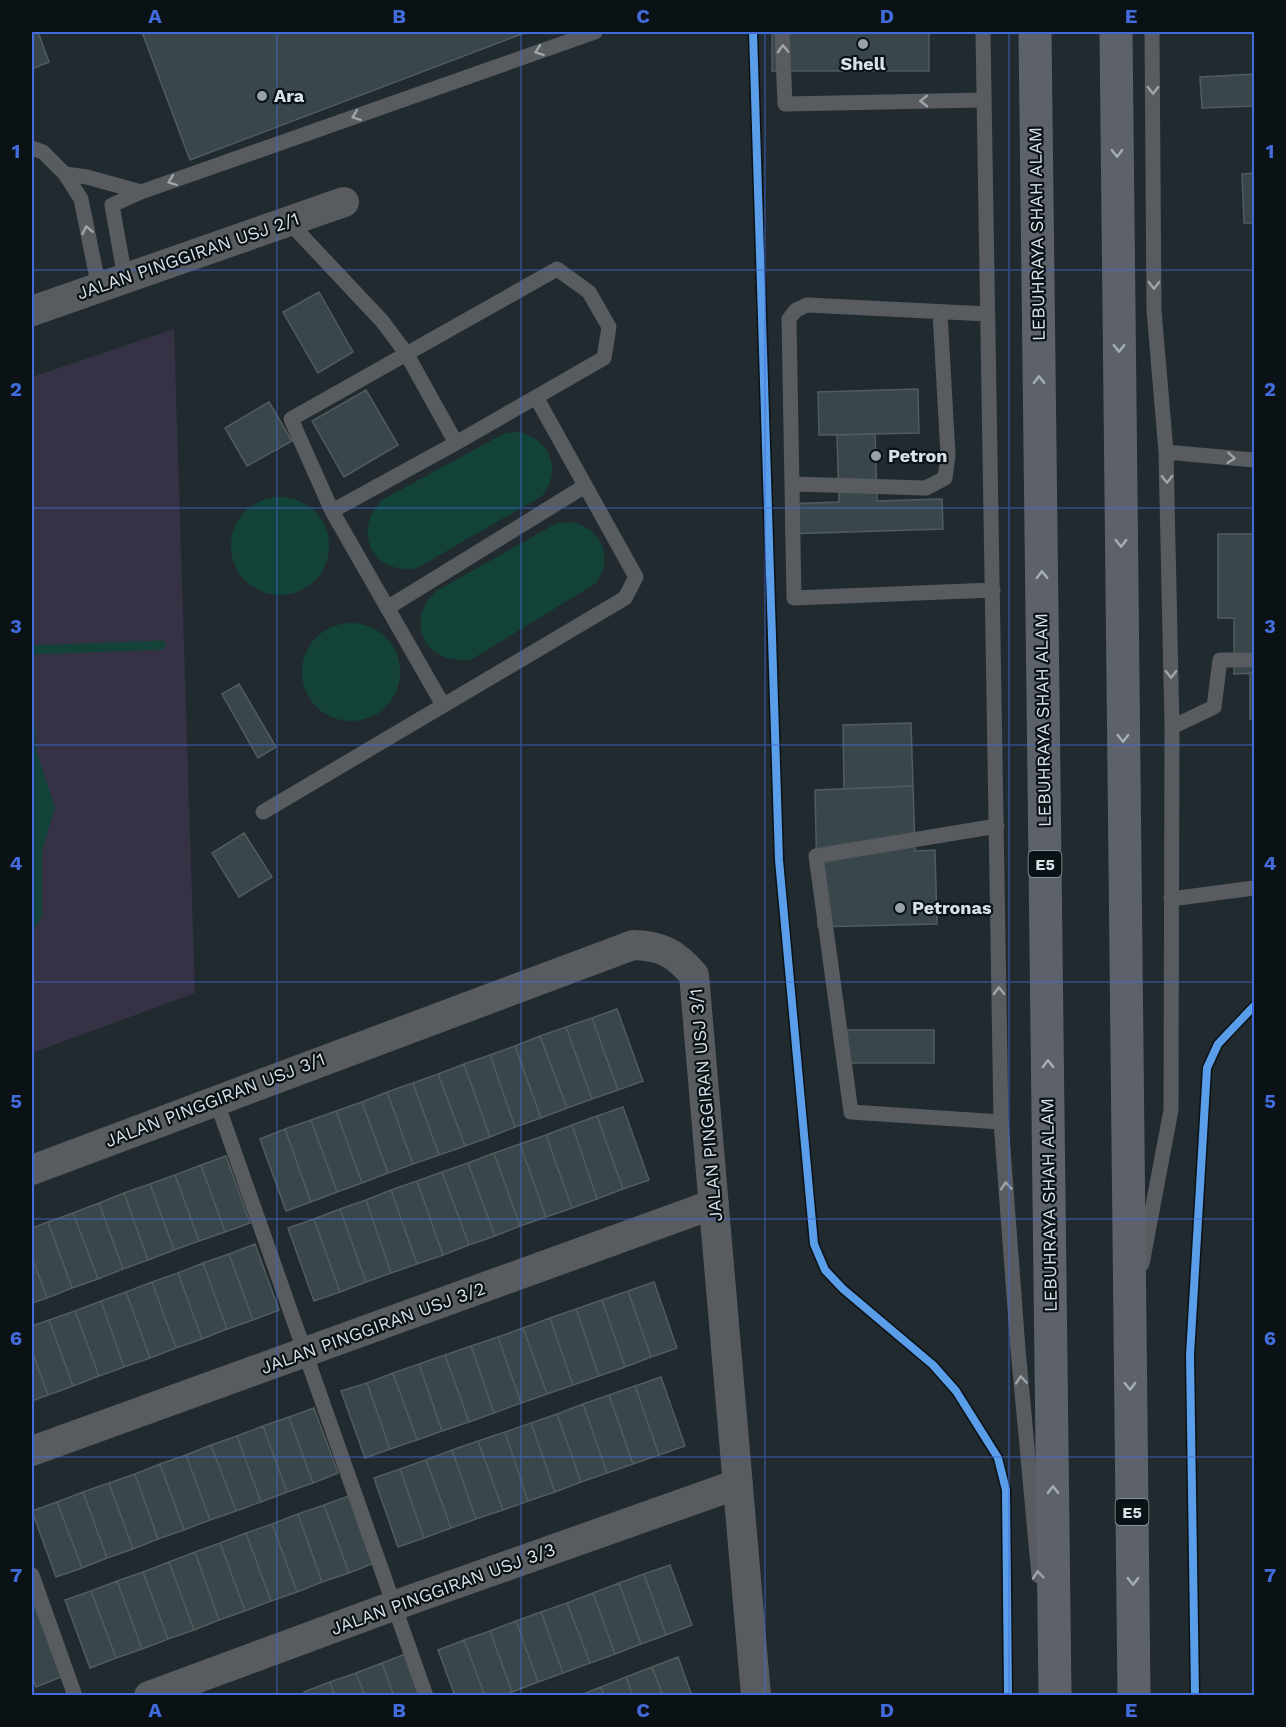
<svg xmlns="http://www.w3.org/2000/svg" width="1286" height="1727" viewBox="0 0 1286 1727" font-family="'Work Sans',sans-serif">
	<style>
		.green { fill: #363245 }
		.water { fill: #134338 }
		.lines { fill: none; stroke-linecap: round; stroke-linejoin: round }
		.stream { stroke: #134338; stroke-width: 9 }
		.building { fill: #39474a; stroke: #525b5d; stroke-width: 1.5 }
		.service { stroke: #585b60; stroke-width: 15 }
		.minor { stroke: #585b60; stroke-width: 30 }
		.motorway { stroke: #5d626a; stroke-width: 33 }
		.cycleway-casing { stroke: #0b1216; stroke-width: 11 }
		.cycleway { stroke: #5a9eea; stroke-width: 8 }
		.oneway { stroke: #9ea5aa }
		.oneway2 { stroke: #a6aeb5 }
		.grid { fill: none; stroke: #426bdb; stroke-width: 1.5; stroke-opacity: 0.55 }
		.poi-dot { fill: #97a1a6; stroke: #0b1216; stroke-width: 2 }
		.labels { text-anchor: middle; stroke-width: 4.5; stroke-linejoin: round; paint-order: stroke }
		.shield { fill: #0b1216; stroke: #9aa3a8; stroke-width: 1.5 }
		.shield-label { font-size: 16px; font-weight: bold; fill: #d7e1e7 }
		.poi-label { font-size: 18px; font-weight: bold; fill: #d7e1e7; stroke: #0b1216; text-anchor: start }
		.street-label { font-size: 18px; fill: #d7e1e7; stroke: #0b1216 }
		.neatline { fill: none; stroke: #426bdb; stroke-width: 2 }
		.grid-label { font-size: 20px; text-anchor: middle; font-weight: bold; fill: #426bdb }
	</style>
	<rect width="100%" height="100%" fill="#212a2e"/>
	<!-- green -->
	<path class="green" d="M174 329 195 993 32 1053V377Z"/>
	<!-- water -->
	<path class="water" d="M520 432C551 441 562 470 542 496L417 568C375 577 350 532 382 500L505 433Z
		M231 546a49 49 0 1 1 98 0a49 49 0 1 1-98 0Z
		M572 522C603 530 614 558 595 584L472 659C465 661 460 660 453 659 418 653 410 616 435 592L557 523Z
		M302 672a49 49 0 1 1 98 0a49 49 0 1 1-98 0Z
		M32 693 37 754 55 807 42 851V917L32 932Z"/>
	<g class="lines">
		<!-- stream -->
		<path class="stream" d="M32 650 161 645"/>
	</g>
	<!-- building -->
	<path class="building" d="M32 32H38L49 62 32 69Z
		M142 32H527L190 160Z
		M772 32H929V71H772Z
		M1254 74V106L1202 108 1200 77Z
		M1254 173V223H1244L1242 174Z
		M319 292 353 352 318 373 283 312Z
		M918 389 919 433 819 435 818 392Z
		M366 390 398 445 344 477 312 421Z
		M269 402 292 441 247 466 225 428Z
		M875 434 877 501 942 499 943 529 786 534V504L839 502 837 435Z
		M1218 534H1254V673L1234 674V618H1218Z
		M1254 673V719H1250V674Z
		M239 684 276 747 258 758 222 694Z
		M911 723 913 786 844 789 843 725Z
		M913 786 915 851 935 850 937 924 818 927 815 790Z
		M244 833 272 877 239 897 212 853Z
		M617 1009 643 1081 618 1090 592 1018Z
		M592 1018 618 1090 592 1099 566 1027Z
		M566 1027 592 1099 567 1108 540 1036Z
		M846 1030H934V1063H846Z
		M540 1036 567 1108 541 1118 515 1046Z
		M515 1046 541 1118 515 1127 490 1055Z
		M490 1055 515 1127 490 1137 464 1064Z
		M464 1064 490 1137 465 1146 438 1074Z
		M438 1074 465 1146 439 1155 413 1083Z
		M413 1083 439 1155 413 1164 387 1092Z
		M387 1092 413 1164 388 1173 362 1102Z
		M362 1102 388 1173 362 1183 336 1111Z
		M623 1107 649 1180 623 1189 597 1116Z
		M336 1111 362 1183 337 1192 311 1120Z
		M597 1116 623 1189 597 1199 572 1125Z
		M311 1120 337 1192 311 1202 285 1129Z
		M572 1125 597 1199 572 1208 546 1135Z
		M285 1129 311 1202 286 1211 260 1139Z
		M546 1135 572 1208 546 1217 520 1144Z
		M520 1144 546 1217 520 1226 494 1153Z
		M494 1153 520 1226 495 1236 468 1163Z
		M226 1156 250 1223 225 1232 201 1165Z
		M468 1163 495 1236 469 1245 442 1172Z
		M201 1165 225 1232 199 1241 175 1175Z
		M442 1172 469 1245 443 1255 417 1181Z
		M175 1175 199 1241 174 1250 150 1184Z
		M417 1181 443 1255 417 1264 391 1190Z
		M150 1184 174 1250 148 1260 124 1193Z
		M391 1190 417 1264 391 1273 366 1200Z
		M124 1193 148 1260 123 1269 99 1203Z
		M366 1200 391 1273 366 1282 340 1209Z
		M99 1203 123 1269 98 1279 73 1213Z
		M340 1209 366 1282 340 1292 314 1219Z
		M73 1213 98 1279 72 1288 48 1222Z
		M314 1219 340 1292 314 1301 288 1228Z
		M48 1222 72 1288 47 1298 32 1257V1228Z
		M255 1244 279 1310 253 1320 229 1254Z
		M229 1254 253 1320 227 1329 203 1263Z
		M32 1257 47 1298 32 1303Z
		M203 1263 227 1329 202 1339 178 1273Z
		M178 1273 202 1339 176 1348 152 1282Z
		M152 1282 176 1348 150 1358 126 1292Z
		M654 1282 677 1348 651 1357 628 1291Z
		M628 1291 651 1357 625 1367 602 1300Z
		M126 1292 150 1358 124 1367 101 1301Z
		M602 1300 625 1367 599 1376 576 1309Z
		M101 1301 124 1367 99 1376 75 1311Z
		M576 1309 599 1376 573 1385 550 1318Z
		M75 1311 99 1376 73 1386 49 1320Z
		M550 1318 573 1385 547 1394 523 1328Z
		M49 1320 73 1386 48 1395 32 1351V1326Z
		M523 1328 547 1394 521 1403 498 1337Z
		M498 1337 521 1403 494 1413 471 1346Z
		M471 1346 494 1413 469 1422 445 1355Z
		M32 1351 48 1395 32 1401Z
		M445 1355 469 1422 442 1431 419 1364Z
		M419 1364 442 1431 417 1440 393 1373Z
		M393 1373 417 1440 390 1449 367 1383Z
		M661 1377 685 1446 659 1455 635 1386Z
		M367 1383 390 1449 365 1458 341 1391Z
		M635 1386 659 1455 633 1464 609 1395Z
		M609 1395 633 1464 607 1473 583 1404Z
		M583 1404 607 1473 581 1482 557 1414Z
		M314 1408 338 1473 313 1483 289 1417Z
		M557 1414 581 1482 555 1492 531 1423Z
		M289 1417 313 1483 287 1492 263 1426Z
		M531 1423 555 1492 528 1501 505 1432Z
		M263 1426 287 1492 261 1502 237 1436Z
		M505 1432 528 1501 503 1510 478 1441Z
		M237 1436 261 1502 236 1511 211 1445Z
		M478 1441 503 1510 476 1519 452 1450Z
		M211 1445 236 1511 210 1520 186 1455Z
		M452 1450 476 1519 451 1528 426 1460Z
		M186 1455 210 1520 184 1530 160 1464Z
		M426 1460 451 1528 424 1538 400 1469Z
		M160 1464 184 1530 158 1539 135 1474Z
		M400 1469 424 1538 398 1547 374 1478Z
		M135 1474 158 1539 133 1549 109 1483Z
		M109 1483 133 1549 107 1558 83 1492Z
		M83 1492 107 1558 82 1568 57 1502Z
		M349 1496 374 1563 349 1573 324 1505Z
		M57 1502 82 1568 56 1577 32 1511Z
		M324 1505 349 1573 322 1582 298 1514Z
		M298 1514 322 1582 297 1592 272 1524Z
		M272 1524 297 1592 271 1601 246 1533Z
		M246 1533 271 1601 245 1611 220 1543Z
		M220 1543 245 1611 219 1620 195 1552Z
		M195 1552 219 1620 194 1630 169 1562Z
		M169 1562 194 1630 168 1639 143 1572Z
		M670 1565 692 1625 666 1635 644 1574Z
		M143 1572 168 1639 142 1649 117 1581Z
		M644 1574 666 1635 641 1644 619 1583Z
		M117 1581 142 1649 116 1658 91 1591Z
		M619 1583 641 1644 615 1654 593 1593Z
		M91 1591 116 1658 90 1668 65 1600Z
		M593 1593 615 1654 590 1663 567 1603Z
		M32 1598 61 1677 36 1687 32 1675Z
		M567 1603 590 1663 563 1673 541 1612Z
		M541 1612 563 1673 538 1682 516 1621Z
		M516 1621 538 1682 512 1692 490 1631Z
		M490 1631 512 1692 501 1696H485L464 1640Z
		M464 1640 485 1696H455L438 1650Z
		M408 1653 424 1696H394L382 1663Z
		M678 1657 692 1696H663L652 1667Z
		M382 1663 394 1696H365L356 1673Z
		M652 1667 663 1696H633L626 1677Z
		M356 1673 365 1696H335L330 1682Z
		M626 1677 633 1696H604L601 1687Z
		M330 1682 335 1696H305L304 1692Z
		M601 1687 604 1696H578Z"/>
	<g class="lines">
		<!-- service -->
		<path class="service" d="M782 32 785 104 983 100
			M983 32 1001 1122 1018 1349 1039 1576
			M32 148 43 152 65 174 81 199 99 288
			M65 174 87 177 141 192 595 32
			M288 221 382 321 406 353 456 443
			M125 278 112 205 141 192
			M988 314 807 305 796 310 789 319 794 598 993 590
			M1166 452 1254 460
			M793 484 926 488 945 478 948 455 940 313
			M332 511 456 443 604 358 609 327 589 292 557 269 291 419 332 511 443 705
			M387 608 585 486
			M1172 727 1214 707 1220 660H1254
			M263 812 625 598 636 577 536 397
			M997 826 816 856 851 1112 1001 1122
			M1171 899 1254 888
			M216 1100 426 1696
			M1142 1264 1171 1110 1172 727 1166 452 1154 310 1152 32
			M32 1575 75 1696"/>
		<!-- minor -->
		<path class="minor" d="M32 311 344 202
			M32 1170 633 945C662 946 675 953 694 975L756 1696
			M32 1451 714 1204
			M149 1696 393 1606 738 1484"/>
		<!-- motorway -->
		<path class="motorway" d="M1035 32 1055 1696
			M1116 32 1134 1696"/>
		<!-- cycleway casing -->
		<g class="cycleway-casing">
			<path id="cycleway" d="M753 32 779 860 814 1244 825 1270 843 1289 933 1365 956 1391 998 1458 1006 1490 1008 1696
				M1195 1696 1190 1355 1207 1068 1218 1044 1254 1006"/>
		</g>
		<!-- cycleway -->
		<use href="#cycleway" class="cycleway"/>
	</g>
	<!-- one-way arrows -->
	<defs><path id="oneway-chevron" d="M-2-3.5L2.5 0L-2 3.5" fill="none" stroke-width="1.6" stroke-linecap="round" stroke-linejoin="round" transform="scale(1.5)"/></defs>
	<g class="oneway">
		<use href="#oneway-chevron" transform="translate(783 49) rotate(-92)"/>
		<use href="#oneway-chevron" transform="translate(539 51) rotate(160)"/>
		<use href="#oneway-chevron" transform="translate(1153 90) rotate(90)"/>
		<use href="#oneway-chevron" transform="translate(924 101) rotate(179)"/>
		<use href="#oneway-chevron" transform="translate(356 116) rotate(160)"/>
		<use href="#oneway-chevron" transform="translate(172 181) rotate(160)"/>
		<use href="#oneway-chevron" transform="translate(87 230) rotate(-101)"/>
		<use href="#oneway-chevron" transform="translate(1154 285) rotate(90)"/>
		<use href="#oneway-chevron" transform="translate(1231 458) rotate(5)"/>
		<use href="#oneway-chevron" transform="translate(1167 479) rotate(89)"/>
		<use href="#oneway-chevron" transform="translate(1171 674) rotate(89)"/>
		<use href="#oneway-chevron" transform="translate(999 991) rotate(-91)"/>
		<use href="#oneway-chevron" transform="translate(1006 1186) rotate(-94)"/>
		<use href="#oneway-chevron" transform="translate(1021 1380) rotate(-95)"/>
		<use href="#oneway-chevron" transform="translate(1038 1575) rotate(-95)"/>
	</g>
	<g class="oneway2">
		<use href="#oneway-chevron" transform="translate(1117 153) rotate(89)"/>
		<use href="#oneway-chevron" transform="translate(1119 348) rotate(89)"/>
		<use href="#oneway-chevron" transform="translate(1039 380) rotate(-91)"/>
		<use href="#oneway-chevron" transform="translate(1121 543) rotate(89)"/>
		<use href="#oneway-chevron" transform="translate(1042 575) rotate(-91)"/>
		<use href="#oneway-chevron" transform="translate(1123 738) rotate(89)"/>
		<use href="#oneway-chevron" transform="translate(1048 1064) rotate(-91)"/>
		<use href="#oneway-chevron" transform="translate(1130 1386) rotate(89)"/>
		<use href="#oneway-chevron" transform="translate(1053 1490) rotate(-91)"/>
		<use href="#oneway-chevron" transform="translate(1133 1581) rotate(89)"/>
	</g>
	<!-- grid -->
	<path class="grid" d="M277 32V1696M521 32V1696M765 32V1696M1009 32V1696M32 270H1254M32 508H1254M32 745H1254M32 982H1254M32 1219H1254M32 1457H1254"/>
	<!-- markers -->
	<g class="poi-dot">
		<circle cx="863" cy="44" r="6"/>
		<circle cx="262" cy="96" r="6"/>
		<circle cx="876" cy="456" r="6"/>
		<circle cx="900" cy="908" r="6"/>
	</g>
	<g class="labels">
		<!-- shield labels -->
		<g class="shield">
			<rect x="1028.5" y="851" width="33" height="26" rx="4.5"/>
			<rect x="1115.5" y="1499" width="33" height="26" rx="4.5"/>
		</g>
		<g class="shield-label">
			<text x="1045" y="870">E5</text>
			<text x="1132" y="1518">E5</text>
		</g>
		<!-- poi labels -->
		<g class="poi-label">
			<text x="863" y="70" text-anchor="middle">Shell</text>
			<text x="274" y="102">Ara</text>
			<text x="888" y="462">Petron</text>
			<text x="912" y="914">Petronas</text>
		</g>
		<!-- street labels -->
		<g class="street-label">
			<text transform="translate(1037 234) rotate(-91)" y="6">LEBUHRAYA SHAH ALAM</text>
			<text transform="translate(188 256) rotate(-19)" y="6">JALAN PINGGIRAN USJ 2/1</text>
			<text transform="translate(1043 720) rotate(-91)" y="6">LEBUHRAYA SHAH ALAM</text>
			<text transform="translate(215 1100) rotate(-21)" y="6">JALAN PINGGIRAN USJ 3/1</text>
			<text transform="translate(706 1105) rotate(-95)" y="6">JALAN PINGGIRAN USJ 3/1</text>
			<text transform="translate(1049 1205) rotate(-91)" y="6">LEBUHRAYA SHAH ALAM</text>
			<text transform="translate(373 1328) rotate(-20)" y="6">JALAN PINGGIRAN USJ 3/2</text>
			<text transform="translate(443 1589) rotate(-20)" y="6">JALAN PINGGIRAN USJ 3/3</text>
		</g>
	</g>
	<!-- border -->
	<rect width="1286" height="1727" fill="none" stroke="#0b1216" stroke-width="66"/>
	<rect x="33" y="33" width="1220" height="1661" class="neatline"/>
	<g class="grid-label">
		<text x="155" y="23">A</text>
		<text x="399" y="23">B</text>
		<text x="643" y="23">C</text>
		<text x="887" y="23">D</text>
		<text x="1131" y="23">E</text>
		<text x="16" y="158">1</text>
		<text x="1270" y="158">1</text>
		<text x="16" y="396">2</text>
		<text x="1270" y="396">2</text>
		<text x="16" y="633">3</text>
		<text x="1270" y="633">3</text>
		<text x="16" y="870">4</text>
		<text x="1270" y="870">4</text>
		<text x="16" y="1108">5</text>
		<text x="1270" y="1108">5</text>
		<text x="16" y="1345">6</text>
		<text x="1270" y="1345">6</text>
		<text x="16" y="1582">7</text>
		<text x="1270" y="1582">7</text>
		<text x="155" y="1717">A</text>
		<text x="399" y="1717">B</text>
		<text x="643" y="1717">C</text>
		<text x="887" y="1717">D</text>
		<text x="1131" y="1717">E</text>
	</g>
</svg>
